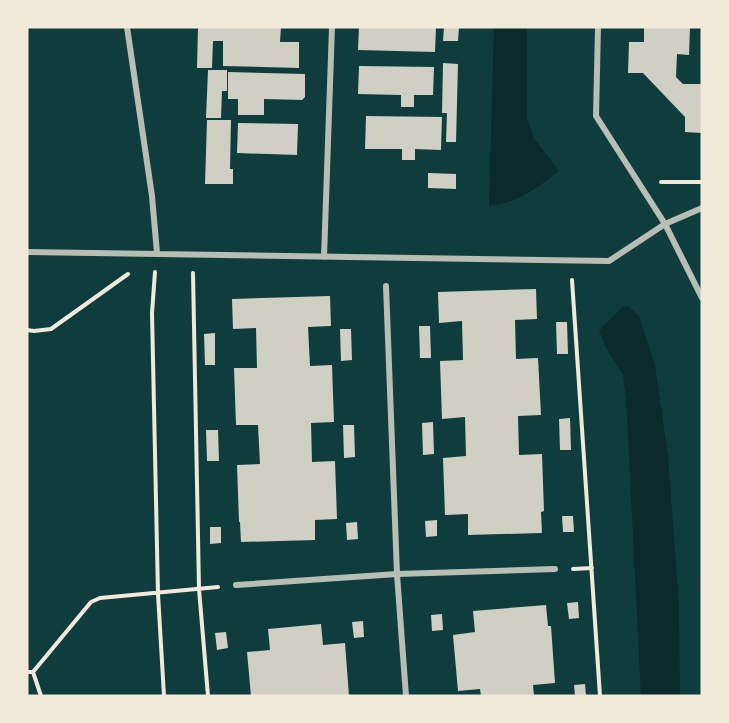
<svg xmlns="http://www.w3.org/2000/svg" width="729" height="723" viewBox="0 0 729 723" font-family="'Golos Text',sans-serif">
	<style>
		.water { fill: #0a2a2b }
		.building { fill: #cfcfc3 }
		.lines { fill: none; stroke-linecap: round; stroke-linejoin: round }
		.path { stroke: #f1e9da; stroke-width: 4 }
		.minor { stroke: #b8beb3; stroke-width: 6 }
	</style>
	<rect width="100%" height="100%" fill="#0f3d3e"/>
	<!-- water -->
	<path class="water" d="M494 27H527V118L534 138 559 171C537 188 518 203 489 206Z
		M628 306 639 316 655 365 668 456 679 606 680 696H641L626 398 623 375 606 348 599 330 623 307Z"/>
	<!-- building -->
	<path class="building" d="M198 27H281L280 42H299V68L223 66V41H213L212 68H197Z
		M359 27H436L435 52 358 50Z
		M444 27H459L458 41H443Z
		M644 27H690L689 55 677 54 676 77 683 84H702V133L685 132V117L643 73H628L629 42H644Z
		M443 63 458 64 456 142H446L447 113H442Z
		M359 66 434 67 433 95H414V107H401V95L358 94Z
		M208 70H227V91H222L221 118H206Z
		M228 72 305 74V97L302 100 264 99V115H238V99H228Z
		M366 116 442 117 441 150 415 149V160H402V149H365Z
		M207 120H231L230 169H233V184H205Z
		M238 123 298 124 297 155 237 153Z
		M428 173 456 174V189L428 188Z
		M536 289 537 319 515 320 516 359 538 358 541 415 518 416 519 455 542 454 544 511 541 512 542 533 468 535V514L445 515 443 458 466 456 465 417 442 419 440 361 463 360 462 321 439 323 438 292Z
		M330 296 331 326 308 327 310 366 332 365 333 394 334 422 311 423 312 462 335 461 337 519 315 520V540L241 542 240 522H239L237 465 260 464 258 425H236L234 368H257L256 328 233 329 232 299Z
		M556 322H567L568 354H557Z
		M419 326H430L431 358H420Z
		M340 329H351L352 360 341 361Z
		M215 333V365H205L204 334Z
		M570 418 571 450H560L559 419Z
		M433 422 434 454 423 455 422 423Z
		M343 425H354L355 457 344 458Z
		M206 430H218L219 461H207Z
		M562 516H573L574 532H563Z
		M437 520V536L426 537 425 521Z
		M357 522 358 539 347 540 346 523Z
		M210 527H221V543L210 544Z
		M578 602 579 618 569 619 567 603Z
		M546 605 548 626H551L555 683 533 685 534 696H481L480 689 458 691 453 635 475 632 473 611Z
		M442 614 443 630 432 631 431 615Z
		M363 621 364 637 354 638 352 622Z
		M321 624 323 645 345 643 349 696H251L247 652 270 650 268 629Z
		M226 632 228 648 217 650 215 633Z
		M585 684 586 696H575L574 685Z"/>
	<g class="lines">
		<!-- path -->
		<path class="path" d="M661 182H702
			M155 272 152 313 158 594 164 696
			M193 273 199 589 208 696
			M572 280 600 696
			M27 330 34 331 51 329 128 274
			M573 569 592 568
			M27 672H33L91 602 100 598 218 587
			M33 672 41 696"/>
		<!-- minor -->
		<path class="minor" d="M127 27 152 196 157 253
			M598 27 596 116 665 224 702 298
			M27 252 609 261 665 224 702 208
			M324 257 332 27
			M386 286 397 574 406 696
			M236 585 397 574 555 569"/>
	</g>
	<!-- border -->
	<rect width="729" height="723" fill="none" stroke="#f1e9da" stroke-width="57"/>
</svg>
